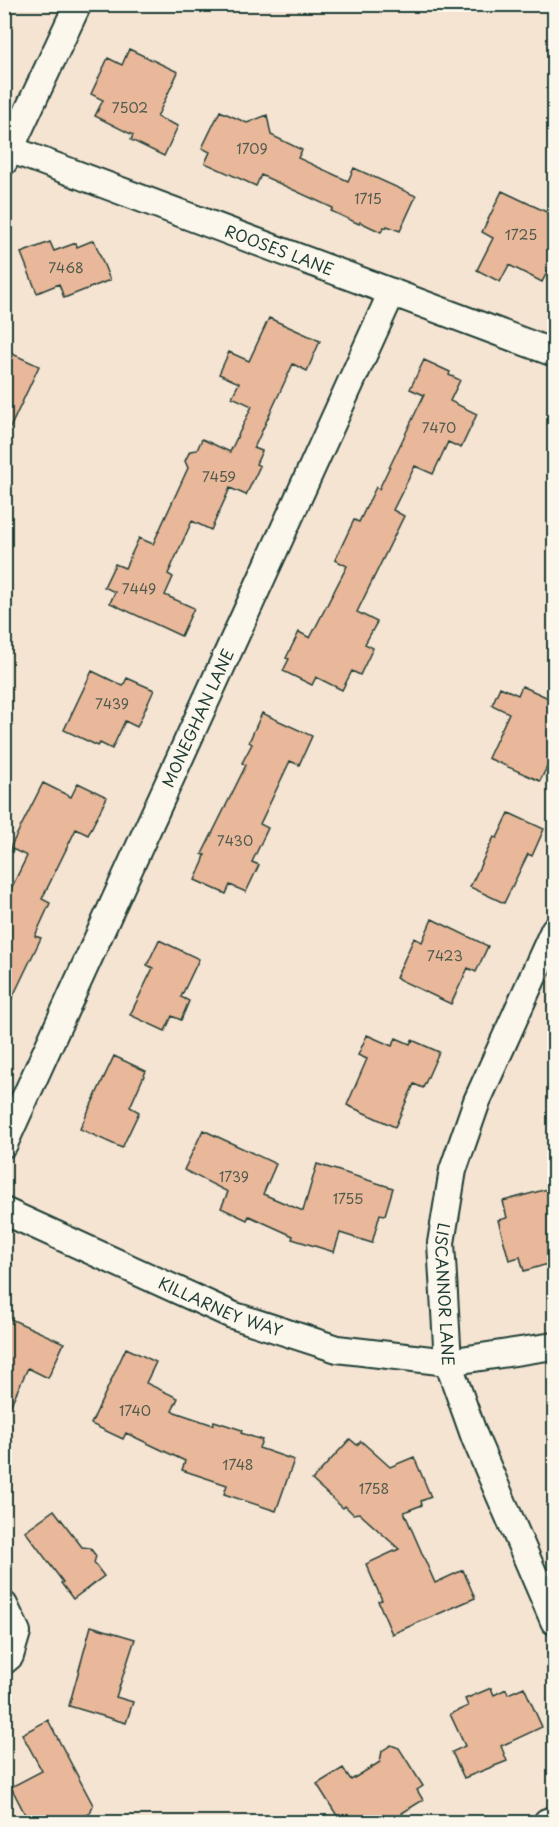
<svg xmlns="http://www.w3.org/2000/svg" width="559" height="1827" viewBox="0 0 559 1827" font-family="'Playpen Sans',sans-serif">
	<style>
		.building { fill: #e9b89a; stroke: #1f3d34; stroke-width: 1.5 }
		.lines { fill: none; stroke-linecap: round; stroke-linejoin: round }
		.minor-casing { stroke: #1f3d34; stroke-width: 30 }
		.minor { stroke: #fbf7ec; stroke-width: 26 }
		.labels { text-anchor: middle; stroke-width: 4.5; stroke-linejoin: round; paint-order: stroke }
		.number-label { font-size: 14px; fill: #525c4e }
		.street-label { font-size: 16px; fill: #1f3d34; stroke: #fbf7ec }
	</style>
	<rect width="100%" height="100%" fill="#f6e4d3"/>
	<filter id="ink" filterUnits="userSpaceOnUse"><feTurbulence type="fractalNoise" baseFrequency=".0167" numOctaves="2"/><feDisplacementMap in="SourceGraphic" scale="12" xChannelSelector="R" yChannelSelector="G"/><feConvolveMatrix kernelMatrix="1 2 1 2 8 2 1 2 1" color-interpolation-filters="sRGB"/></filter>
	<g filter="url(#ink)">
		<!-- building -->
		<path class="building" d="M129 49 178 72 157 117 178 126 164 156 131 140 133 135 95 116 103 100 91 94 108 58 122 65Z
			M220 111 247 123 267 115 271 135 302 150 298 158 348 181 354 168 416 196 400 231 387 226 386 228 384 227 381 232 360 222 359 224 331 211 333 208 261 175 256 186 205 163 210 152 202 148Z
			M502 191 555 216V257L542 282 509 265 500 282 477 270 493 238 482 232Z
			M94 240 110 280 64 298 59 284 37 293 21 253 50 242 54 251 76 243 77 247Z
			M269 318 320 341 307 371 293 364 254 448 262 451 256 464 260 466 246 495 230 488 211 530 192 521 168 574 173 577 165 595 194 608 181 636 110 603 115 592 104 587 115 564 125 568 139 538 153 544 188 468 185 461 190 451 197 450 202 439 230 452 252 406 232 397 239 383 219 374 229 352 249 361Z
			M4 350 39 366 4 441Z
			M424 360 450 372 449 375 460 380 450 401 477 414 461 448 448 442 433 474 415 466 393 510 404 516 357 612 377 622 365 644 373 648 360 675 352 671 342 690 316 677 312 685 283 671 289 659 286 658 299 632 310 638 347 566 335 560 354 520 359 522 376 487 379 489 424 395 410 389Z
			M92 671 123 686 127 678 154 690 137 727 125 721 112 749 100 743 98 746 64 730Z
			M522 686 555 701V751L540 781 488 758 509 713 492 705 500 687 518 695Z
			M262 713 312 736 299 765 290 761 260 824 268 828 252 862 259 865 246 892 230 885 226 894 195 880 203 862 205 855 202 854 246 765 242 763 252 744 249 742Z
			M43 783 71 797 78 783 107 797 88 835 76 829 42 899 50 903 35 936 41 938 4 1015V903L27 856 10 848Z
			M509 813 544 829 532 856 528 854 504 903 470 887 494 837 497 838Z
			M432 919 488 946 476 972 468 968 451 1004 396 978 414 938 422 942Z
			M159 940 199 959 181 997 189 1001 181 1020 172 1016 165 1031 130 1015 153 968 147 965Z
			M367 1035 392 1046 396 1038 410 1044 412 1040 439 1052 423 1088 414 1084 395 1127 347 1105 367 1059 358 1055Z
			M114 1056 146 1071 130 1107 139 1112 122 1148 80 1129Z
			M203 1130 276 1164 263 1194 303 1211 317 1164 393 1188 385 1215 380 1214 372 1243 340 1233 334 1252 292 1239 293 1236 249 1216 247 1220 221 1208 228 1192 184 1170Z
			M555 1187V1262L524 1271 520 1257 509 1260 498 1220 507 1218 503 1201Z
			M4 1316 64 1343 48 1378 28 1368 4 1419Z
			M126 1348 156 1362 146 1383 178 1398 172 1411 213 1425 214 1421 242 1430 241 1433 262 1440 259 1448 294 1460 276 1511 224 1494 227 1485 182 1470 185 1461 126 1433 123 1439 91 1424Z
			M350 1439 357 1445 361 1441 390 1467 414 1457 431 1497 421 1501 422 1505 404 1512 435 1583 463 1570 475 1598 392 1634 378 1601 382 1600 366 1564 399 1549 359 1513 353 1514 345 1506 343 1508 312 1480Z
			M54 1510 82 1547 90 1548 96 1556 94 1563 104 1576 73 1599 61 1583 63 1582 25 1531Z
			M91 1626 135 1639 116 1697 133 1702 126 1723 69 1706Z
			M524 1687 542 1727 501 1746 507 1761 464 1778 452 1752 465 1746 450 1714 468 1706 465 1699 491 1688 494 1695 506 1689 508 1694Z
			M48 1720 93 1805 90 1813 72 1822H29L11 1787 42 1771 22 1734Z
			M391 1745 399 1748 423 1786 417 1790 423 1800 402 1813 408 1822H341L317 1784 343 1768 351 1780 380 1762 382 1751Z"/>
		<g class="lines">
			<!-- minor casing -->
			<g class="minor-casing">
				<g id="minor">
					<path id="s1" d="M4 147 554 353"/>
					<path d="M4 162 78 4"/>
					<path id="s2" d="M554 930 477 1101 453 1170 441 1243 448 1362 475 1438 554 1621"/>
					<path id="s3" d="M4 1144 392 292"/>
					<path id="s4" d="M4 1211 232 1315 337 1349 448 1362 554 1346"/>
					<path d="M4 1605 17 1632 10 1656 4 1661"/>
					<path d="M547 1822 554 1820"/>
				</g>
			</g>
			<!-- minor -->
			<use href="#minor" class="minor"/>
		</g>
	</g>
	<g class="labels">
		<!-- number labels -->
		<g class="number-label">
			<text x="130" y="113">7502</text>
			<text x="252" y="154">1709</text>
			<text x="368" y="204">1715</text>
			<text x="521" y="240">1725</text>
			<text x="66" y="273">7468</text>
			<text x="439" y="433">7470</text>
			<text x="219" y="482">7459</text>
			<text x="139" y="594">7449</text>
			<text x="112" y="709">7439</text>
			<text x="235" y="846">7430</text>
			<text x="445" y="961">7423</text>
			<text x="234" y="1182">1739</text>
			<text x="348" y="1204">1755</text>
			<text x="135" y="1416">1740</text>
			<text x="238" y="1470">1748</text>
			<text x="374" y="1494">1758</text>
		</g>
		<!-- street labels -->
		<g class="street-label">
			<text dy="6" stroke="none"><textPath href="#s1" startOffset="294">ROOSES LANE</textPath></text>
			<text dy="6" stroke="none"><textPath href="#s3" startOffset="468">MONEGHAN LANE</textPath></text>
			<text dy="6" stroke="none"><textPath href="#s2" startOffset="386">LISCANNOR LANE</textPath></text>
			<text dy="6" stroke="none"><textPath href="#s4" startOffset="237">KILLARNEY WAY</textPath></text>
		</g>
	</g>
	<!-- margin -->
	<rect width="559" height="1827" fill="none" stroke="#fbf7ec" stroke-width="24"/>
	<rect x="12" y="12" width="535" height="1803" fill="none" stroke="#1f3d34" stroke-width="2" filter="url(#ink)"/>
</svg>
